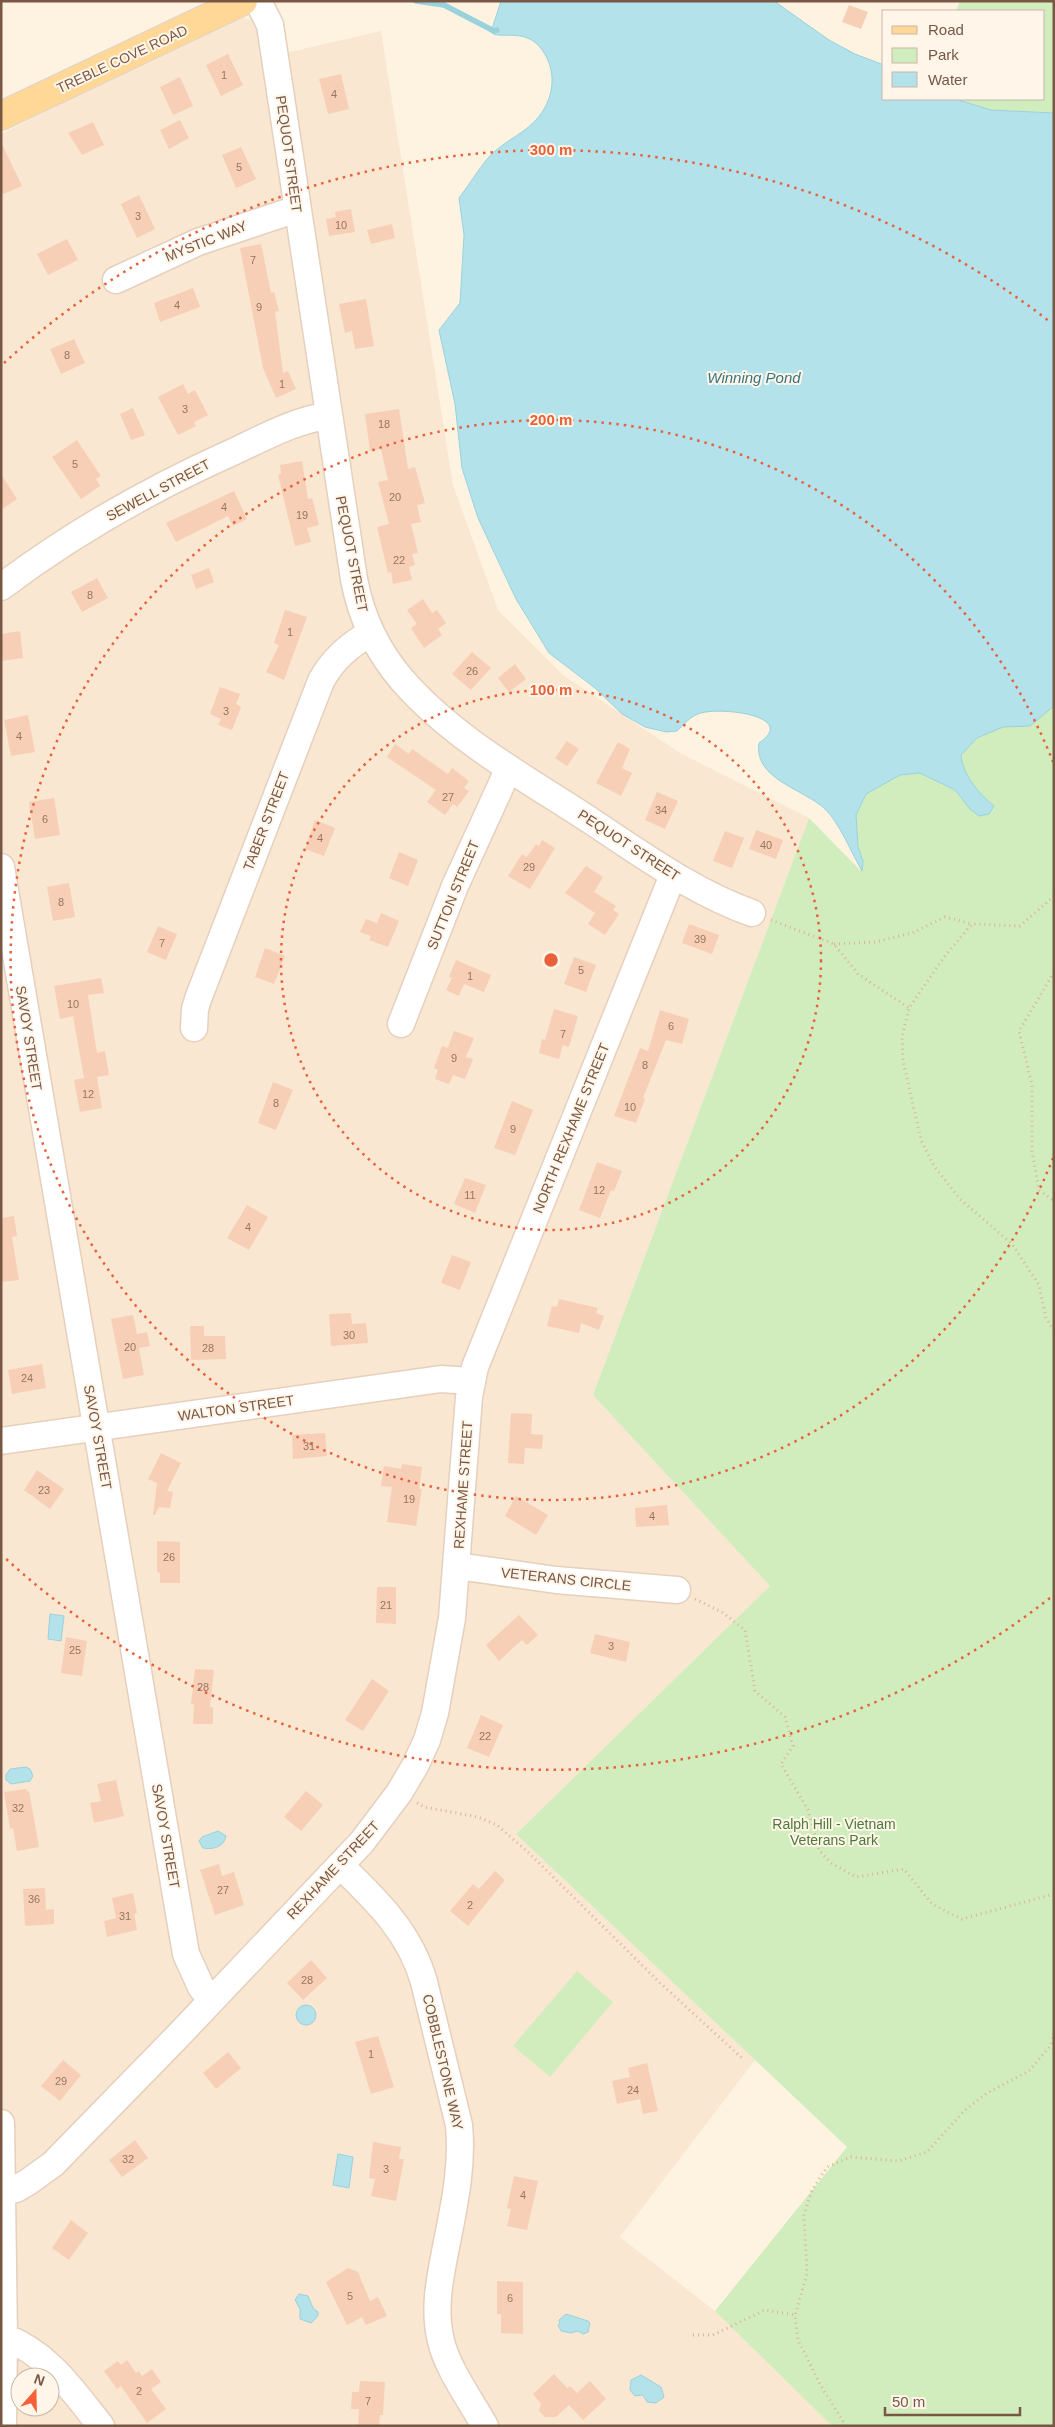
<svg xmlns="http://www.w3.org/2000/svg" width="1055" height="2427" viewBox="0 0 1055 2427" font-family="Arial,sans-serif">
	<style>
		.residential { fill: #f9e7d1; fill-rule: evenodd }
		.green { fill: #d1edbe }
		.water { fill: #b3e2ea; stroke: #99d2dd }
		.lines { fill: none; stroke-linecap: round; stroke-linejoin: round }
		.stream { stroke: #99d2dd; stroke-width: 5.5 }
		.building { fill: #f7cfb6 }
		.minor-casing { stroke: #e5d0be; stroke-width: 29 }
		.major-casing { stroke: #dcd3cf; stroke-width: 30 }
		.path { stroke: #dbb299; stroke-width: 3; stroke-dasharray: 1 4; stroke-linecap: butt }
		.minor { stroke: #fff; stroke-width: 26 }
		.major { stroke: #ffd897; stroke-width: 28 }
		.ring { fill: none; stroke: #e8613a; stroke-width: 2.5; stroke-dasharray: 2.5 5 }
		.labels { text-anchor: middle; stroke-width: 4; stroke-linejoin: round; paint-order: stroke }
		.number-label { font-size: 11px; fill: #987561 }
		.street-label { font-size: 14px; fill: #785745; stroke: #fff6e9 }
		.park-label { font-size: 14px; fill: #4c7a3a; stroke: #fff6e9 }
		.water-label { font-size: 15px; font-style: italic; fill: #37747f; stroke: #fff6e9 }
		.centre { fill: #e8613a; stroke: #fff6e9; stroke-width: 2.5 }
		.ring-label { font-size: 15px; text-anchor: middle; font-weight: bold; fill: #e8613a; stroke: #fff6e9; stroke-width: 4; stroke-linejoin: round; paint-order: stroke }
	</style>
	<rect width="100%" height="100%" fill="#fef3e1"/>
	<!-- residential -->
	<path class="residential" d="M238 15 262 25 264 58 381 31 453 485 498 610 563 675 680 753 809 818 593 1395 770 1586 516 1834 755 2060 620 2237 715 2311 832 2426H1V134ZM20 2377H50V2407H20Z"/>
	<!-- green -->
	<path class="green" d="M960 1H1054V113L991 110 955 99H1044V11H956Z
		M1054 706V2426H832L715 2311 847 2147 516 1834 770 1586 593 1395 809 818 861 871 863 861 858 847 856 815 866 794 900 775 920 773 955 790 962 800 994 806C978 793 963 776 961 755L977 738 1003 726H1030Z
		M577 1971 613 2002 550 2077 513 2046Z"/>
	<!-- water -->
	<path class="water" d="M501 1H774L829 40 855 54 884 65V99H955L991 110 1054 113V706L1030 726 1003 727 977 738 961 755C963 775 978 793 994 806L989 814 979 816 970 809 955 790 920 773 900 775 866 794 856 815 858 847 863 861 862 871C852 854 839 822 825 809 804 789 753 779 759 743 800 715 716 706 698 714 688 718 684 725 677 731L666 732 645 727 622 714 595 688 549 653 516 599 478 518 462 468 455 404 439 330 460 303 464 235 459 198C469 185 478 170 488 158 501 143 520 136 534 122 555 101 559 69 539 46 523 28 497 40 491 32Z
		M50 1614 64 1616 61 1641 48 1639Z
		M26 1767 30 1769 33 1776 30 1781 11 1784 6 1780V1775L10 1769Z
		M218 1831 226 1836C224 1847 213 1850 203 1848L199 1841 202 1837Z
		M296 2015a10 10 0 1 1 20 0a10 10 0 1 1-20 0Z
		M338 2154 353 2157 349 2188 333 2185Z
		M299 2294 308 2296 313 2308 318 2312V2316L311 2323 300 2319V2309L295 2300Z
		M566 2314 588 2321 590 2323 588 2332 583 2334 578 2331 571 2333 561 2331 558 2325 560 2323 559 2320Z
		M641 2375 661 2387 664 2397 656 2403 647 2402 643 2395 635 2396 630 2390 631 2380Z"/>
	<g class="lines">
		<!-- stream -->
		<path class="stream" d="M416 1 444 5 494 31 497 30"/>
	</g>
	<!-- building -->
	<path class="building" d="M849 5 868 12 861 29 842 22Z
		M228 54 243 85 221 96 206 65Z
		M341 74 349 109 328 114 319 79Z
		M180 77 193 106 173 115 160 87Z
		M180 120 189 138 169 149 160 130Z
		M93 122 104 145 82 155 68 133Z
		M1 142 22 186 1 195Z
		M241 147 256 179 236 188 222 155Z
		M139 195 155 229 137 238 121 204Z
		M351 209 355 232 329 236 326 219 336 217 335 212Z
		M392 224 395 238 371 244 367 230Z
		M67 239 78 260 48 275 37 254Z
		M261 244 271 293 274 292 279 311 275 312 283 373 288 371 296 389 276 398 263 368 240 248Z
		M193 288 200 307 160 322 154 303Z
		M366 299 374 346 355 349 352 331 345 333 339 304Z
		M74 339 85 363 61 374 50 349Z
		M183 384 188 394 195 390 208 415 194 422 196 426 178 435 158 397Z
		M133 408 145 435 131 440 120 414Z
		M399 409 408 469 415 467 425 503 417 505 421 522 411 524 418 553 412 554 415 565 409 567 412 580 393 584 391 572 388 573 377 527 389 524 378 482 388 480 381 449 370 451 365 414Z
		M77 440 101 476 96 479 100 486 81 499 52 457Z
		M302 461 308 499 312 498 319 525 307 528 311 542 295 546 278 475 281 474 280 465Z
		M1 474 17 499 1 510Z
		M234 491 247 519 233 526 228 516 176 542 166 523Z
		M209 568 214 582 196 589 191 575Z
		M97 578 108 598 82 612 71 592Z
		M423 599 432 613 437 610 446 623 438 629 442 635 424 648 411 628 417 624 407 610Z
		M285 610 307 617 284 680 266 672 279 645 274 643Z
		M20 631 23 658 1 661V634Z
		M472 652 491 668 471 690 452 674Z
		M515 664 526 679 509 692 498 678Z
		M220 687 240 694 236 704 241 707 232 730 218 725 221 719 210 714Z
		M28 715 35 752 11 756 4 720Z
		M567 741 579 749 567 766 555 758Z
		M618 742 630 749 622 768 632 773 621 796 596 783Z
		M395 744 409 754 412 749 448 774 452 768 469 781 464 788 469 791 457 807 453 804 445 815 427 802 436 790 387 757Z
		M657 792 678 801 665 829 645 820Z
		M54 798 60 835 35 839 29 802Z
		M315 820 335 828 324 856 305 849Z
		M756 830 783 840 776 859 749 849Z
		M725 831 744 838 732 868 713 861Z
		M542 840 555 848 530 889 508 876 522 854 527 857 536 844 539 846Z
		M399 852 418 860 408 886 389 878Z
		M586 866 603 877 594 892 616 906 613 910 619 914 605 935 588 924 595 913 565 893Z
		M69 883 75 917 53 921 47 887Z
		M381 913 399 921 388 947 369 940 371 936 360 932 366 919 377 923Z
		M689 924 719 935 712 954 682 943Z
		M158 926 177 934 166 960 147 952Z
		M265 948 285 956 274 984 255 977Z
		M574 957 596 965 586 992 564 984Z
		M456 960 491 975 484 992 464 984 459 996 446 990 452 978 449 977Z
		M101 978 104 993 88 995 97 1053 105 1051 109 1075 97 1077 102 1108 80 1112 74 1080 84 1078 73 1016 60 1019 54 986Z
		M554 1009 578 1016 569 1047 563 1045 559 1059 539 1053 542 1039 545 1040Z
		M660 1010 689 1019 682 1044 666 1040 643 1098 645 1099 636 1123 614 1116 640 1048 648 1051Z
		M454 1031 474 1038 466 1057 473 1059 465 1079 453 1075 449 1084 435 1079 438 1070 434 1068 442 1046 448 1048Z
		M273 1082 293 1090 276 1130 258 1123Z
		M512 1101 533 1110 515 1155 494 1148Z
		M597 1162 622 1171 614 1191 611 1190 600 1218 579 1210Z
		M465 1178 486 1185 475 1213 454 1204Z
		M247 1205 268 1217 249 1250 227 1238Z
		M14 1216 17 1236 12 1237 19 1280 1 1282V1218Z
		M452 1255 471 1262 460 1290 441 1283Z
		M559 1299 598 1308 596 1313 604 1316 599 1330 581 1323 579 1333 547 1326 552 1306 557 1307Z
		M351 1313 352 1324 366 1323 368 1343 331 1346 329 1314Z
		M133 1315 137 1334 147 1332 150 1346 139 1348 144 1375 123 1379 111 1319Z
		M190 1326H204V1336H225L226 1359 191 1360Z
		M42 1364 46 1388 12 1394 8 1370Z
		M511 1413 532 1414 531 1434 543 1435 542 1449 525 1448 524 1464 508 1463Z
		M325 1433 327 1456 293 1459 292 1435Z
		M161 1453 181 1463 167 1491 173 1492 170 1508 159 1507 155 1515H153L157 1483 148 1479Z
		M402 1464 422 1467 419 1489H422L416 1526 387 1522 392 1487 381 1486 384 1466 401 1469Z
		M37 1470 64 1489 50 1509 24 1490Z
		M516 1496 548 1515 536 1535 505 1516Z
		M667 1505 669 1525 636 1527 635 1508Z
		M157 1541 180 1542V1583H160V1573L157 1572Z
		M377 1587H396V1624L376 1623Z
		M519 1615 538 1635 527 1645 522 1640 499 1661 486 1645Z
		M595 1634 630 1642 626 1662 590 1653Z
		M66 1637 87 1641 82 1676 61 1673Z
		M195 1669 214 1670 210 1707H213V1724H193L194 1704H191Z
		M372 1679 389 1691 363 1731 345 1720Z
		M481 1715 503 1725 489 1757 467 1748Z
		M116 1780 124 1816 94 1823 90 1803 101 1801 97 1784Z
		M26 1789 27 1792 29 1791 39 1847 17 1851 13 1828 10 1829 4 1792Z
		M306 1791 323 1805 301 1831 284 1817Z
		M219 1864 222 1876 234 1872 244 1905 215 1915 200 1870Z
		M495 1871 505 1880 468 1926 450 1911 473 1884 479 1889Z
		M45 1888 46 1910 54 1909V1924L25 1926 23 1889Z
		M133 1893 137 1913 134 1914 137 1930 107 1937 104 1921 116 1918 112 1898Z
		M311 1960 327 1978 303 2000 287 1983Z
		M378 2036 394 2087 371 2094 355 2042Z
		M228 2052 241 2068 216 2089 203 2073Z
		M63 2060 81 2075 60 2101 41 2086Z
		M647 2063 658 2111 643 2114 640 2099 617 2104 612 2081 630 2077 628 2068Z
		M135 2140 148 2158 122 2177 109 2160Z
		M373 2142 401 2147 399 2159H404L396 2201 371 2196 375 2179 369 2178Z
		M514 2176 538 2181 527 2230 507 2226 511 2209 507 2208Z
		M71 2220 88 2233 69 2260 52 2248Z
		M348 2268 358 2272 370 2301 378 2297 387 2316 366 2325 362 2317 347 2325 326 2282Z
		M497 2281 523 2282V2334L501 2333V2314H497Z
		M127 2360 136 2373 139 2371 142 2376 152 2369 161 2382 151 2389 166 2409 147 2423 121 2386 117 2389 104 2371 118 2361 121 2365Z
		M554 2374 567 2388 570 2386 577 2393 590 2381 606 2399 583 2420 569 2405 556 2417H545L539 2411 541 2404 533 2394Z
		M360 2381 385 2382 383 2415H380L379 2426H358L359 2409H351L352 2392H359Z"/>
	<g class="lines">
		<!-- minor casing -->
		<g class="minor-casing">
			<path id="minor" d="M258 1 270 25 354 579C361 617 377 651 403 681 454 739 527 779 591 821 643 855 693 892 752 913
				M116 280 198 242 297 209
				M1 587C74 532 152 488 235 451 265 437 295 420 328 416
				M1 867 186 1954 201 1987 211 2000
				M401 1024 455 886 509 768
				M194 1028 195 1009 198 999 321 681C333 659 349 645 371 633
				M1 1441 441 1379 471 1381
				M457 1566 556 1580 677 1590
				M340 1865C376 1900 410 1932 424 1982L459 2125C463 2167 454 2206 446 2247 440 2278 433 2309 441 2341 447 2368 471 2401 485 2426
				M1 2123 4 2337 3 2426
				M1 2193 16 2189 28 2182 53 2164 176 2038 362 1842 399 1793 415 1766 427 1740 435 1713 452 1618 469 1397 475 1367 673 875
				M4 2337C48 2353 73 2391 101 2426"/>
		</g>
		<!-- major casing -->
		<g class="major-casing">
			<path id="major" d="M1 116 243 1"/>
		</g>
		<!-- path -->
		<path class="path" d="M1054 896 1020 926 972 924 944 957 909 1008 902 1037 903 1061 921 1140 934 1166 960 1199 1012 1244 1039 1285 1046 1318 1054 1331
			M771 920 834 944 858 974 909 1008
			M834 944 875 942 912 933 945 917 972 924
			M1054 972 1019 1031 1032 1085V1151L1039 1190 1054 1201
			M695 1599 722 1612 745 1630 755 1691 785 1717 793 1746 781 1764 808 1810 819 1850 831 1863 856 1877 904 1869 932 1904 962 1919 1054 1894
			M417 1803 424 1807 478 1817 497 1825 530 1854 659 1982 742 2058
			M693 2335H713L765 2310 795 2315
			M846 2426 821 2386 798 2340 795 2315 807 2274 804 2215 812 2190 827 2167 851 2157 899 2161 927 2152 964 2111 987 2093 1029 2071 1051 2045 1054 2033"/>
		<!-- minor -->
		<use href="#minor" class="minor"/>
		<!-- major -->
		<use href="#major" class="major"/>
	</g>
	<!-- distance rings -->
	<g class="ring">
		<circle cx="551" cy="960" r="270"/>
		<path d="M1053 1158A540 540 0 1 1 1053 762"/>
		<path d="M1050 1598A810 810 0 0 1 4 1557M4 363A810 810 0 0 1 1050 322"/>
	</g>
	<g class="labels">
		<!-- number labels -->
		<g class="number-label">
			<text x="224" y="79">1</text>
			<text x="334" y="98">4</text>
			<text x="239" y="171">5</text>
			<text x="138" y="220">3</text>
			<text x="341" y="229">10</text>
			<text x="253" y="264">7</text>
			<text x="177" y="309">4</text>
			<text x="259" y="311">9</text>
			<text x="67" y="359">8</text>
			<text x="282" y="388">1</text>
			<text x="185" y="413">3</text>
			<text x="384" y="428">18</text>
			<text x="75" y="468">5</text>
			<text x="395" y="501">20</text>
			<text x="224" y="511">4</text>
			<text x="302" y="519">19</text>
			<text x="399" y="564">22</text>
			<text x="90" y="599">8</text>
			<text x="290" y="636">1</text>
			<text x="472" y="675">26</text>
			<text x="226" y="715">3</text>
			<text x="19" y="740">4</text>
			<text x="448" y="801">27</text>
			<text x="661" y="814">34</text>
			<text x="45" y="823">6</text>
			<text x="320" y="842">4</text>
			<text x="766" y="849">40</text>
			<text x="529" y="871">29</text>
			<text x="61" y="906">8</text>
			<text x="700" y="943">39</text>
			<text x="162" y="947">7</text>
			<text x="581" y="974">5</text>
			<text x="470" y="980">1</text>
			<text x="73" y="1008">10</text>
			<text x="671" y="1030">6</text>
			<text x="563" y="1038">7</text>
			<text x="454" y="1062">9</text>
			<text x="645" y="1069">8</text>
			<text x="88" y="1098">12</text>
			<text x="276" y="1107">8</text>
			<text x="630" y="1111">10</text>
			<text x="513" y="1133">9</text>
			<text x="599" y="1194">12</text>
			<text x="470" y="1199">11</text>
			<text x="248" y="1231">4</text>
			<text x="349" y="1339">30</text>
			<text x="130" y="1351">20</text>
			<text x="208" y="1352">28</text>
			<text x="27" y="1382">24</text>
			<text x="309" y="1450">31</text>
			<text x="44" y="1494">23</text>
			<text x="409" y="1503">19</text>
			<text x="652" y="1520">4</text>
			<text x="169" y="1561">26</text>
			<text x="386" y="1609">21</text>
			<text x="611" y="1650">3</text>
			<text x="75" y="1654">25</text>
			<text x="203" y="1691">28</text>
			<text x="485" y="1740">22</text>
			<text x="18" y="1812">32</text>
			<text x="223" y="1894">27</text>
			<text x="34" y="1903">36</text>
			<text x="470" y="1909">2</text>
			<text x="125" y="1920">31</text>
			<text x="307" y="1984">28</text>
			<text x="371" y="2058">1</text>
			<text x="61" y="2085">29</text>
			<text x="633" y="2094">24</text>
			<text x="128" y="2163">32</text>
			<text x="386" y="2173">3</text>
			<text x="523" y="2199">4</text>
			<text x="350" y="2300">5</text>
			<text x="510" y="2302">6</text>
			<text x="139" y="2395">2</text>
			<text x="368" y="2405">7</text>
		</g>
		<!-- street labels -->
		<g class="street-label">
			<text transform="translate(122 59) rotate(-25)" y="5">TREBLE COVE ROAD</text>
			<text transform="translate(289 154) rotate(82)" y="5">PEQUOT STREET</text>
			<text transform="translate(206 241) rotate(-22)" y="5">MYSTIC WAY</text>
			<text transform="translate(158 490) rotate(-28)" y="5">SEWELL STREET</text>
			<text transform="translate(352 554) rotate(79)" y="5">PEQUOT STREET</text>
			<text transform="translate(266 821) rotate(-69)" y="5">TABER STREET</text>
			<text transform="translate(629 845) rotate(33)" y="5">PEQUOT STREET</text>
			<text transform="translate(453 895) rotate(-68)" y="5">SUTTON STREET</text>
			<text transform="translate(29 1038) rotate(81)" y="5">SAVOY STREET</text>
			<text transform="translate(571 1128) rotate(-68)" y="5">NORTH REXHAME STREET</text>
			<text transform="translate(236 1408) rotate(-8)" y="5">WALTON STREET</text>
			<text transform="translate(98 1437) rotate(80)" y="5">SAVOY STREET</text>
			<text transform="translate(463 1485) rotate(-86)" y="5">REXHAME STREET</text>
			<text transform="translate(566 1579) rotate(6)" y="5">VETERANS CIRCLE</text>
			<text transform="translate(166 1836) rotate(80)" y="5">SAVOY STREET</text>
			<text transform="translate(333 1870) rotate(-47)" y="5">REXHAME STREET</text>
			<text transform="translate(443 2062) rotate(77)" y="5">COBBLESTONE WAY</text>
		</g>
		<!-- park labels -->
		<g class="park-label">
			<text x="834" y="1829">Ralph Hill - Vietnam<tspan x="834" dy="16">Veterans Park</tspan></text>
		</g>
		<!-- water labels -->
		<g class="water-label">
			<text x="754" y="383">Winning Pond</text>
		</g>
	</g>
	<circle cx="551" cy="960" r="8" class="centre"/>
	<g class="ring-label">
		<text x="551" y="155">300 m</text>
		<text x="551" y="425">200 m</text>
		<text x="551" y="695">100 m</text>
	</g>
	<!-- border -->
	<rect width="1055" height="2427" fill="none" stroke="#785745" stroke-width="5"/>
	<!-- legend -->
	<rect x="882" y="10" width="162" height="90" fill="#fff6e9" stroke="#c9b6a7"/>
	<rect x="892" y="26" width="25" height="8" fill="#ffd897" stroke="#c9b6a7"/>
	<text x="928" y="35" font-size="15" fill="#785745">Road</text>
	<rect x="892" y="48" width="25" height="15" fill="#d1edbe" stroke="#c9b6a7"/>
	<text x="928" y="60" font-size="15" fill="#785745">Park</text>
	<rect x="892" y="72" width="25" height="15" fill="#b3e2ea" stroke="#c9b6a7"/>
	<text x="928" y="85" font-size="15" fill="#785745">Water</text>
	<!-- north arrow -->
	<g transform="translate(35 2392) rotate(20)"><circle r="24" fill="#fff6e9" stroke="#c9b6a7"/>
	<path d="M0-4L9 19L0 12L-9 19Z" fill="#f56239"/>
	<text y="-8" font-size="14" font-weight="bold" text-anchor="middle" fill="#785745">N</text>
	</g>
	<!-- scale -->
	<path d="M885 2407v8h135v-8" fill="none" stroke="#785745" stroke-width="2.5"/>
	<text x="892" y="2407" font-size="15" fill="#785745" stroke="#fff6e9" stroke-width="4" paint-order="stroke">50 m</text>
</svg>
